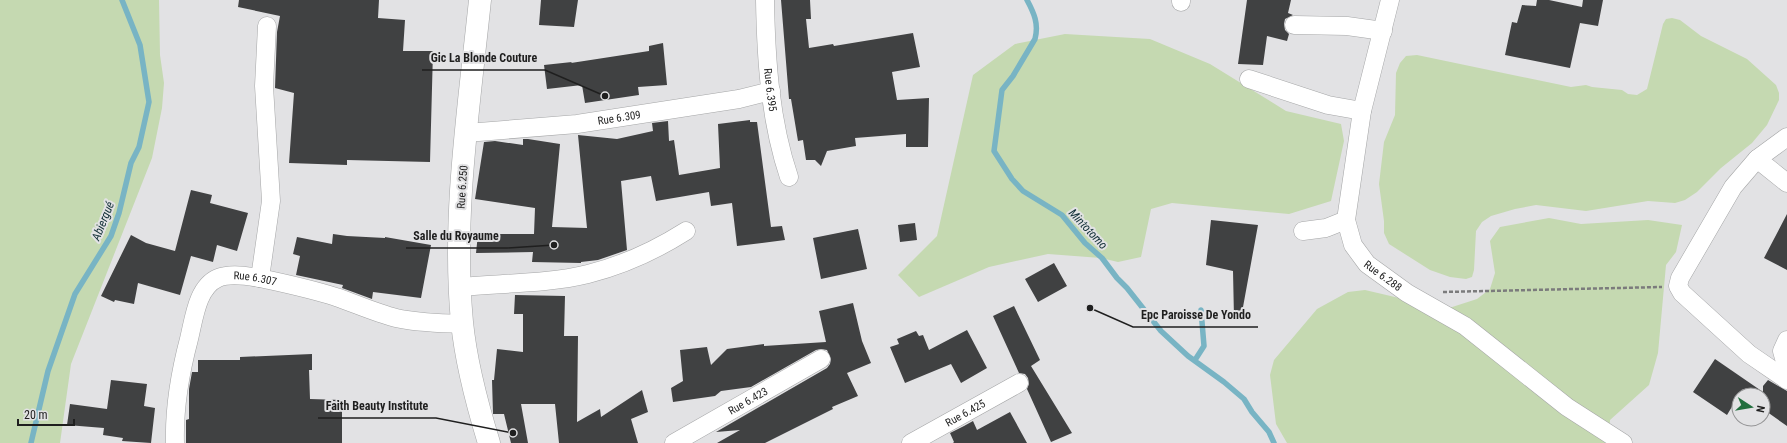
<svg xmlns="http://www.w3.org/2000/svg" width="1787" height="443" viewBox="0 0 1787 443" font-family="'Roboto Condensed',sans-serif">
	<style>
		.green { fill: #c5d9b1 }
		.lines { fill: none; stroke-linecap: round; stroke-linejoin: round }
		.stream { stroke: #78b4c4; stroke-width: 5.5 }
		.building { fill: #404142 }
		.street-casing { stroke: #a5a6a7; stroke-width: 19 }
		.secondary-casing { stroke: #a5a6a7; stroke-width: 23 }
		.path { stroke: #7b7b7c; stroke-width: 2.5; stroke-dasharray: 4 2; stroke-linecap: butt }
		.street { stroke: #fff; stroke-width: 18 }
		.secondary { stroke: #fff; stroke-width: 22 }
		.labels { text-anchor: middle; stroke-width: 4; stroke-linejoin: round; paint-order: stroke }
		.street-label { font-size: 11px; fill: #1f1f1f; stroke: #e2e2e4 }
		.water-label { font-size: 12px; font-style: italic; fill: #102e36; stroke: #e2e2e4 }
		.leader { fill: none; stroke: #1f1f1f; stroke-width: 1.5 }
		.callout-dot { fill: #1f1f1f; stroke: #e2e2e4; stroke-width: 1.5 }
		.callout-label { font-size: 12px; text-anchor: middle; font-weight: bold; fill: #1f1f1f; stroke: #e2e2e4; stroke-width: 4; stroke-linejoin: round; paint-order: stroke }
	</style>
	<rect width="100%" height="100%" fill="#e2e2e4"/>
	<!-- green -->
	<path class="green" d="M0 0H159L160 55 164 83 162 108 152 158 71 364 60 443H0Z
		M1672 18 1680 20 1701 36 1747 59 1776 85 1779 93V100L1767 125 1752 143 1721 168 1697 192 1685 200 1675 203 1648 201 1586 211 1536 205 1515 209 1491 216 1482 222 1476 231 1474 270 1472 277 1466 279 1450 277 1430 270 1389 244 1384 233V221L1379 184 1384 142 1395 115 1396 73 1400 63 1406 56 1417 55 1571 87 1586 85 1592 87 1622 90 1628 94 1637 95 1647 89 1663 24 1666 19Z
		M1065 34 1150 39 1210 64 1286 111 1341 124 1344 141 1331 201 1289 214 1172 203 1151 209 1141 257 1118 262 1101 258 1048 254 989 267 919 297 898 275 937 236 973 75 1015 44Z
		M1549 218 1581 224 1648 220 1682 225 1676 252 1666 265 1658 353 1649 385 1610 420 1609 443H1287L1276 424 1270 375 1274 360 1317 309 1348 292 1365 290 1446 309 1477 299 1490 289 1495 273 1490 241 1500 227Z"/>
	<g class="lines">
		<!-- stream -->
		<path class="stream" d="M1027 0C1034 13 1039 24 1035 39L1013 76 1002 90 994 151 1012 179 1023 191 1062 215 1085 243 1102 258 1117 278 1127 288 1161 331 1188 356 1224 382 1244 399 1252 412 1269 432 1274 443
			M1195 360 1204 346 1201 310
			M31 443 48 371 75 294 111 236 119 213 131 163 139 147 149 102 140 45 122 0"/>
	</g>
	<!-- building -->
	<path class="building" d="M239 0H379L378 18 405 20 403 51H433L430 162 347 160V165L289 163 294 93 275 88 277 32 280 16 238 7Z
		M541 0H578L574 27 539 25Z
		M781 0H810L811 19H806L809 48 833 44 834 46 913 33 920 67 892 72 897 100 929 98 928 147H906V134L855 138 856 146 827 151 821 166 815 160H806L803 140 798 141 791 99H789Z
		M1247 0H1291L1288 13 1293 15 1285 19 1284 24 1285 30 1289 34 1287 41 1267 36 1263 65 1238 64Z
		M1537 0H1549L1582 7 1583 0H1603L1598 26 1580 23 1570 68 1505 55 1512 22 1517 23 1522 5 1536 6Z
		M663 43 667 85 638 87 639 95 585 103 582 85 547 89 544 65 572 62 571 63 649 51V46Z
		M750 120V122H757L771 227 782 226 785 240 737 246 732 203 711 206 709 192 656 201 651 176 621 181 627 250 598 260 581 262V263L532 262 533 252 476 253 478 234H534L535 208 475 199 484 142 495 141 523 145V139H528L560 144 552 227 587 228 578 135 617 139 653 131 652 123 668 121 669 141 674 140 679 175 720 168 718 124Z
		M191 190 212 195 210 203 248 213 237 251 217 245 213 262 191 256 180 295 138 283 134 304 115 300 114 302 101 296 131 235 146 243 175 251Z
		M1787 214V270L1764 258Z
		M1211 220 1258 225 1241 318H1234L1233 271 1206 265Z
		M915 223 917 240 900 242 898 225Z
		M858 229 867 269 821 279 813 238Z
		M333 234 347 236 385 238V237L431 245 421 298 373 292 372 299 342 288 343 285 296 275 300 256 293 254 297 237 332 244Z
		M1054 263 1067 286 1038 302 1025 279Z
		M515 295 565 296 564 336H578L577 422 600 409 601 417 642 390 648 412 631 419 638 443H559L555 404H521L528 443H511L504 414H493L492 380H494L497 349 523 352V314H514Z
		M853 303 862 341 871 363 847 373 858 396 832 407 833 409 765 443H717L740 430 716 432 827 368 830 364 831 359 827 350 821 349 816 350 751 387 721 391 715 396 673 402 671 388 683 381 680 350 707 347 711 365 727 349 764 344V346L826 342 819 311Z
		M1014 306 1040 360 1031 366 1072 433 1051 442 1027 389 1029 384 1028 378 1025 374 1019 373 993 316Z
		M967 330 987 368 961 383 951 364 905 383 890 347 899 344 897 339 916 331 919 336 923 335 929 350Z
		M312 354V370H309L310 399 342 400V443H186V420L189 419V389L192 372H198V360H240V357Z
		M1715 359 1763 392V386L1768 380 1787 391V426L1763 409V395H1739L1727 415 1693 392Z
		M111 380 147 384 144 406 155 408 151 443 122 441 123 438 103 435 104 428 67 425 70 404 107 409Z
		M1010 412 1027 443H953L954 442 950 433 964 426 973 421 977 430Z"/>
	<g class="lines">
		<!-- street casing -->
		<g class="street-casing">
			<g id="street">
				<path id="s1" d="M765 0C766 59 770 121 789 177"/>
				<path id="s2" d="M1390 0 1362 111 1346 220 1353 245 1367 264 1407 293 1465 326 1567 407 1623 443"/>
				<path d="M1181 2V0"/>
				<path d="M1294 25 1347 26 1383 31"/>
				<path d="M1249 79 1328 105 1362 111"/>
				<path id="s3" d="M466 133 577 124 739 99 771 91"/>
				<path d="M1787 137 1757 159 1787 183"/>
				<path d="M1757 159 1733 187 1680 278 1678 286 1682 293 1749 354 1787 380"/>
				<path d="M1303 231 1326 228 1346 220"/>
				<path d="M260 278 271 201 264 86 267 26"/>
				<path d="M460 287C501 283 548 284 588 274 624 265 656 250 686 231"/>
				<path d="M1787 340 1782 351 1787 369"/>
				<path id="s4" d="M175 443C174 408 180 373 189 339 194 319 197 287 218 278 232 272 255 277 269 280 292 285 314 290 336 297 356 304 376 313 396 318 418 323 440 323 462 324"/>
				<path id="s5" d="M674 443 821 359"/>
				<path id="s6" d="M911 443 1019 383"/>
			</g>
		</g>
		<!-- secondary casing -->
		<g class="secondary-casing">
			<path id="secondary" d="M480 0C469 107 452 215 462 322 466 363 477 404 489 443"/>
		</g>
		<!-- path -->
		<path class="path" d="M1443 292 1662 287"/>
		<!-- street -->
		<use href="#street" class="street"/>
		<!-- secondary -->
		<use href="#secondary" class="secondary"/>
	</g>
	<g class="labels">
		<!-- street labels -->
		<g class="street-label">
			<text dy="4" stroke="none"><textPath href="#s1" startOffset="90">Rue 6.395</textPath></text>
			<text dy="4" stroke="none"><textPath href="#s3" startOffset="154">Rue 6.309</textPath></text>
			<text transform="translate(462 187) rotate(-86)" y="4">Rue 6.250</text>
			<text dy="4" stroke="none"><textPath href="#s2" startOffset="294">Rue 6.288</textPath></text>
			<text dy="4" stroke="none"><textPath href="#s4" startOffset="213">Rue 6.307</textPath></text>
			<text dy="4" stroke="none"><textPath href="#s5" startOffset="85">Rue 6.423</textPath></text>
			<text dy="4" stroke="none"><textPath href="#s6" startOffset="62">Rue 6.425</textPath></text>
		</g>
		<!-- water labels -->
		<g class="water-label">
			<text transform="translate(103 221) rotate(-68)" y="4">Abiergué</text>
			<text transform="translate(1088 229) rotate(47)" y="4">Mintotomo</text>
		</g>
	</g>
	<!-- callouts -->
	<path class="leader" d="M605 96L545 70H422M554 245L507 248H406M1090 308L1133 327H1258M513 433L436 418H318"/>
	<g class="callout-dot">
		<circle cx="605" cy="96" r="4"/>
		<circle cx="554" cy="245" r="4"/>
		<circle cx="1090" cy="308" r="4"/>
		<circle cx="513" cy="433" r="4"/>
	</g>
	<g class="callout-label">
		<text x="484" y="62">Gic La Blonde Couture</text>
		<text x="456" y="240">Salle du Royaume</text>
		<text x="1196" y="319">Epc Paroisse De Yondo</text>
		<text x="377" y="410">Faith Beauty Institute</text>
	</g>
	<!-- north arrow -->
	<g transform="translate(1751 407) rotate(102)"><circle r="19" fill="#e2e2e4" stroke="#949495"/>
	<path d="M0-3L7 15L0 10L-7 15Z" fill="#226f3e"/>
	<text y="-6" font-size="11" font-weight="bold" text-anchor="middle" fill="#1f1f1f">N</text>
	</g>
	<!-- scale -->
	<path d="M18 419v6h56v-6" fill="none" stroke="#1f1f1f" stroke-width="2"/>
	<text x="24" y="419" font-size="12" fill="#1f1f1f" stroke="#e2e2e4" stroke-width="3" paint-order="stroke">20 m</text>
</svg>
